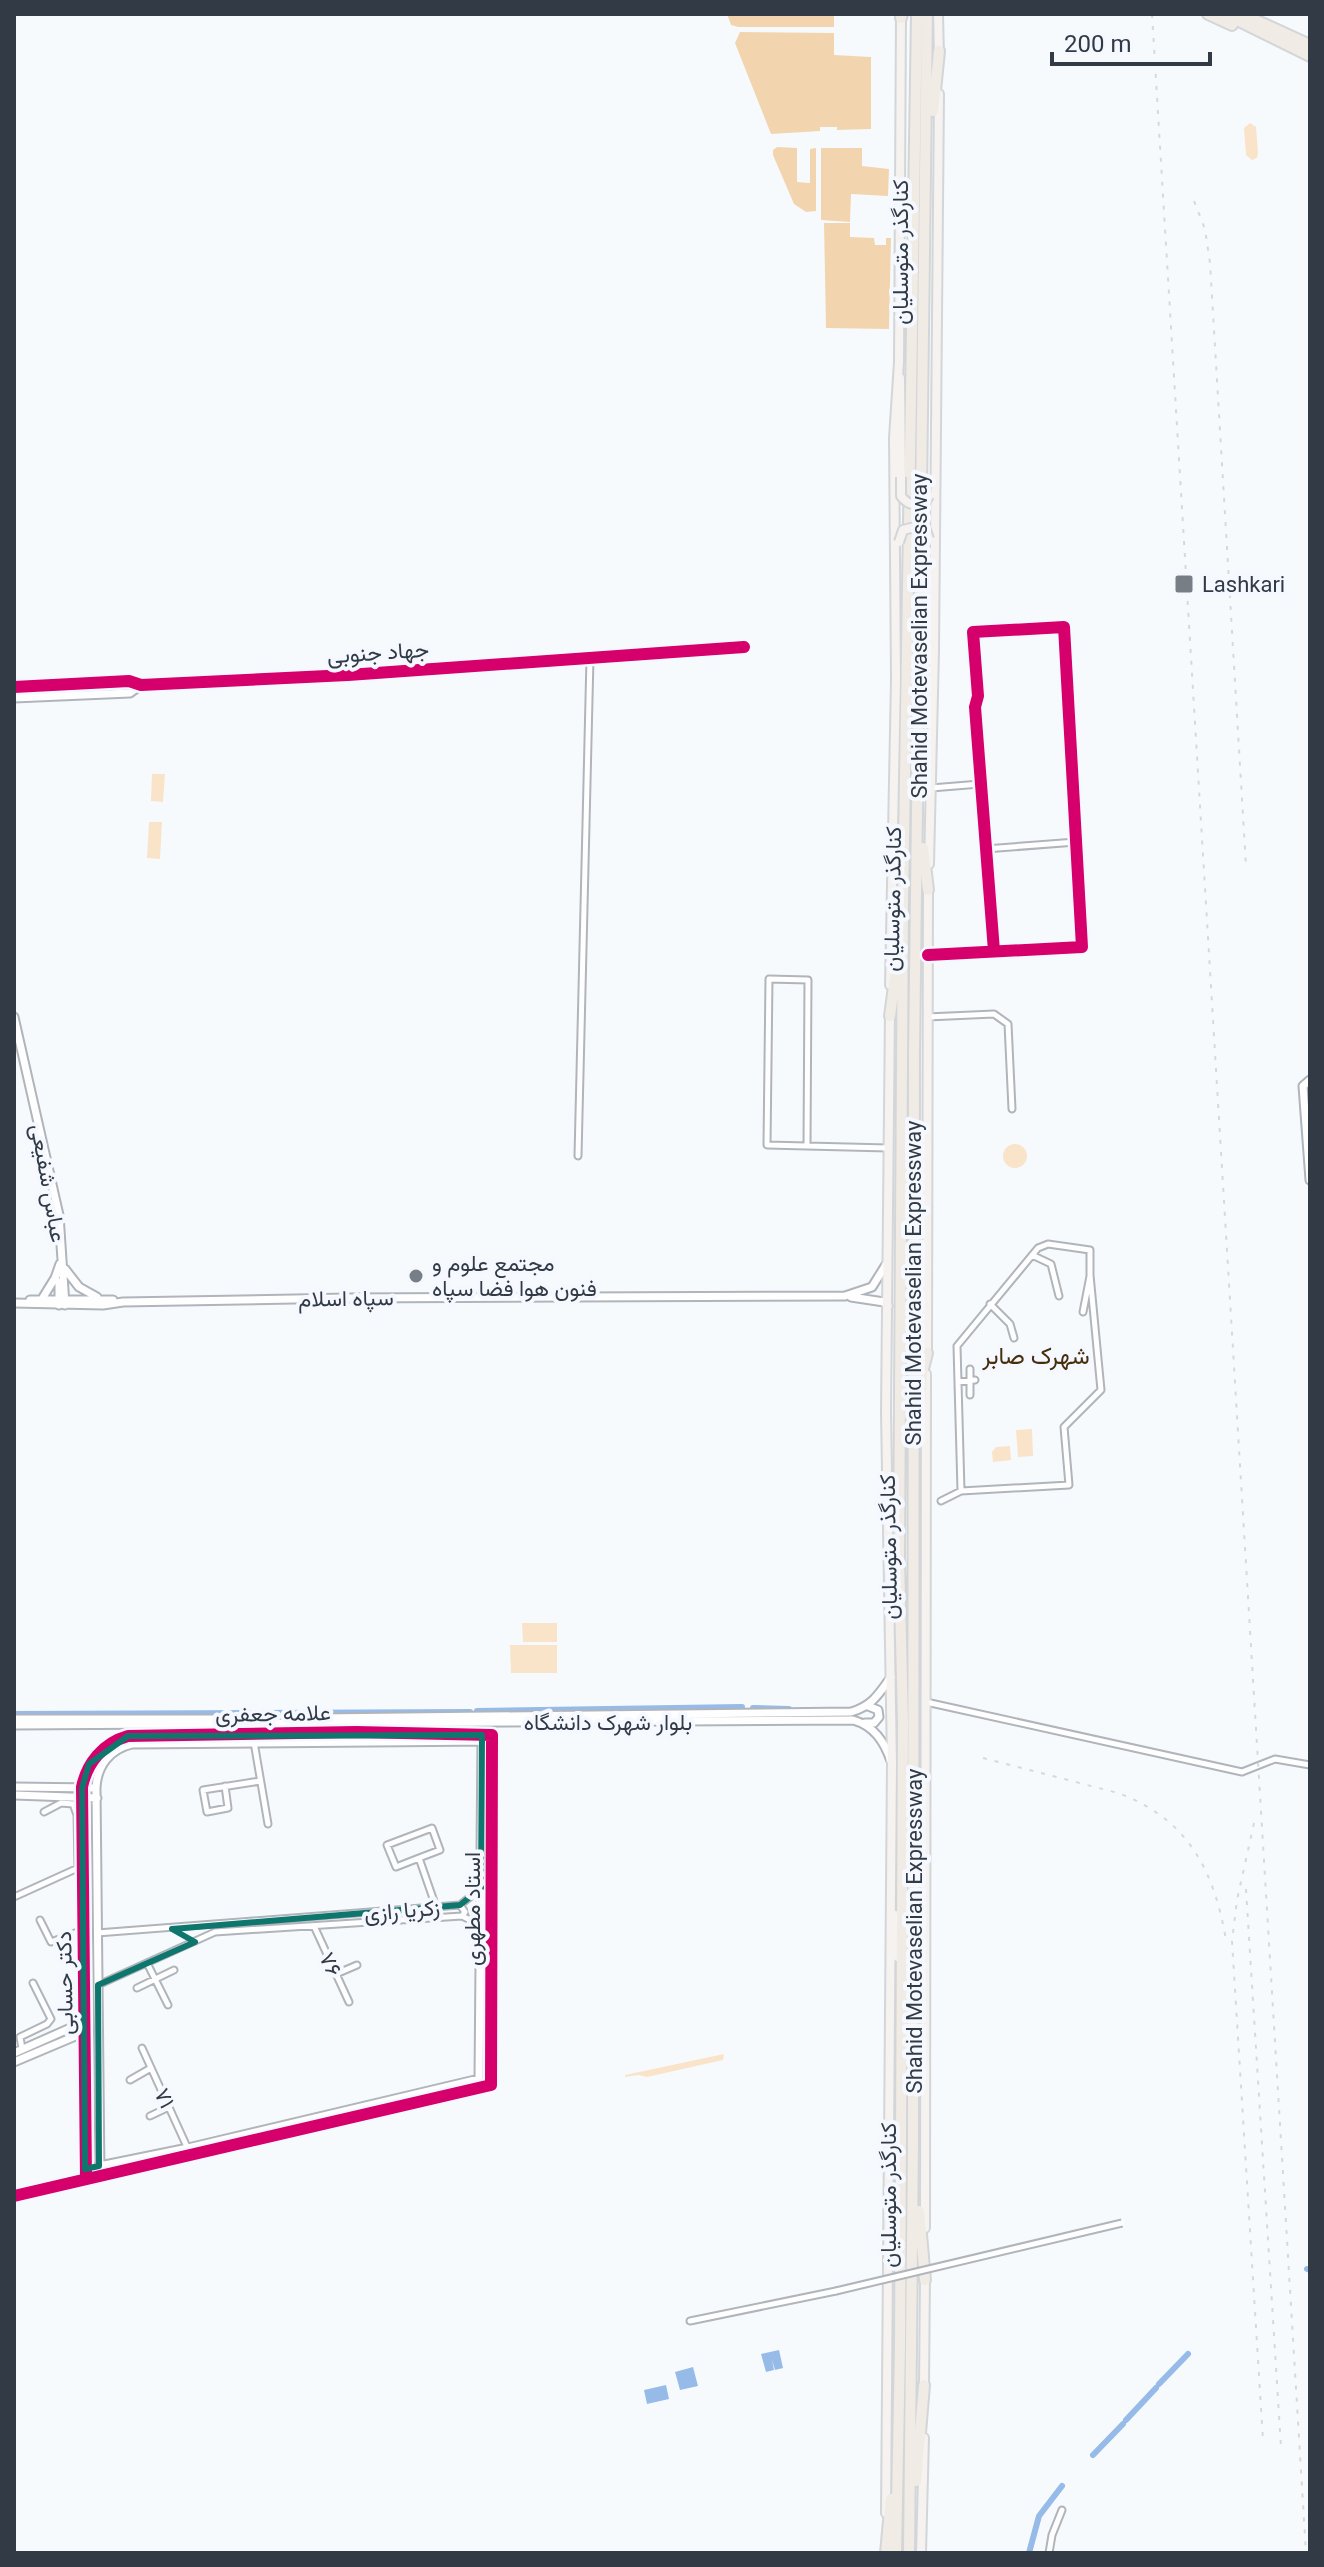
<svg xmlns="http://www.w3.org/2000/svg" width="1324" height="2567" viewBox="0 0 1324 2567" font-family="Roboto,Vazirmatn,sans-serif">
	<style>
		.green { fill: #f9e3c9 }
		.forest { fill: #f2d5af }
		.water { fill: #96bbe8 }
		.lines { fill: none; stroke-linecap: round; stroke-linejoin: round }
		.canal { stroke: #96bbe8; stroke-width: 6 }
		.street-casing { stroke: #b0b5bb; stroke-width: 9 }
		.secondary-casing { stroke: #b0b5bb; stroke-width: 11 }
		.primary-casing { stroke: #d3d6d9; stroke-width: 12 }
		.highway-casing { stroke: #d3d6d9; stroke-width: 14 }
		.street { stroke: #fefeff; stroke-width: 5 }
		.secondary { stroke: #fefeff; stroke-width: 7 }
		.primary { stroke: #f5f2ef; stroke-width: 8 }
		.highway { stroke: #f0ebe4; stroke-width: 10 }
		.rail { stroke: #d7d8d9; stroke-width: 2; stroke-dasharray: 4 8; stroke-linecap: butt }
		.street-bridge-casing { stroke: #b0b5bb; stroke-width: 9; stroke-linecap: butt }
		.primary-bridge-casing { stroke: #d3d6d9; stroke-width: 12; stroke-linecap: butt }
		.street-bridge { stroke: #fefeff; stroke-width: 5 }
		.primary-bridge { stroke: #f5f2ef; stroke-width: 8 }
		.cycleway-casing { stroke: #f5f9ff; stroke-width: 17 }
		.cycleway { stroke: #d6006c; stroke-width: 12 }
		.marked { fill: none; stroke: #0f766e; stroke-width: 6; stroke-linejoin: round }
		.poi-dot { fill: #777e85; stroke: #f5f9ff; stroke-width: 3 }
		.labels { text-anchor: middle; stroke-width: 8; stroke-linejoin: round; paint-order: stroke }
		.street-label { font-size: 22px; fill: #323b45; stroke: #f5f9ff }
		.poi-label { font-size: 22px; fill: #323b45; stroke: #f5f9ff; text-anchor: start }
		.neighbourhood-label { font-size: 24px; fill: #472f0c; stroke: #f5f9ff }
	</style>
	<rect width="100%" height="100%" fill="#f7fafd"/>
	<!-- green -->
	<path class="green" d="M1250 123 1256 127 1258 153 1257 158 1252 160 1246 155 1244 128Z
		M152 774H165L163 802 151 801Z
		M149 822H162L160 859 147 858Z
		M1003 1156a12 12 0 1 1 24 0a12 12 0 1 1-24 0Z
		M1032 1429 1033 1456 1018 1457 1016 1430Z
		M1010 1446 1011 1460 993 1462 992 1452 996 1447Z
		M522 1623H557V1642H523Z
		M510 1645H557V1673H511Z
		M724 2054 723 2060 647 2077 639 2075 625 2077V2075Z"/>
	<!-- forest -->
	<path class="forest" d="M727 14H834V27H738L731 25Z
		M740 32 834 33V55L871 57V129L837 130V127H820V131L771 134 735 43Z
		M777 147 797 148V182L810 183V149L816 148V211L806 212 794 204 773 155V150Z
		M862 148V166L889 169 888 196 851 194 850 222 821 220V148Z
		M824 223H850V237L874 238 875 245H886V238H891L889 329 826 328Z"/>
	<!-- water -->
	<path class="water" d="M779 2350 783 2368 775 2370 772 2360 774 2370 766 2372 761 2354Z
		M693 2367 698 2386 680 2390 675 2372Z
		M666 2385 669 2399 647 2404 644 2390Z"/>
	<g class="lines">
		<!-- canal -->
		<path class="canal" d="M753 1708 789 1709
			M477 1711 742 1707
			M14 1714 470 1712
			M1307 2269 1310 2270
			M1159 2384 1188 2354
			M1126 2420 1156 2388
			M1093 2455 1123 2424
			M1029 2553 1039 2516 1062 2486"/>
		<!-- street casing -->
		<g class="street-casing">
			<path id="street" d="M931 788 980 784
				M985 849 1076 842
				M928 955 1082 947 1064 627 973 632 978 696 975 707 994 951
				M769 979 808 980 807 1146 767 1145Z
				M927 1017 994 1014 1008 1024 1012 1109
				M807 1146 888 1148
				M578 1156 590 658
				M1032 1255 1051 1264 1059 1296
				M990 1304 1010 1324 1014 1338
				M1083 1312 1090 1276
				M970 1369V1395
				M958 1382 975 1380
				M941 1501 961 1491 1069 1485 1064 1427 1101 1390 1090 1275V1250L1048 1244 1038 1248 957 1346 961 1491
				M926 1702 1242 1772 1275 1759 1310 1765
				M254 1742 268 1824
				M225 1786 228 1808 207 1812 203 1790 260 1781
				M419 1858 440 1850 432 1828 387 1845 396 1867 419 1858 436 1907
				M14 1897 78 1868 77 1815 73 1804 61 1803 44 1812
				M460 1905 480 1889
				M462 1916 472 1921 479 1931
				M40 1920 51 1942 83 1930
				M314 1926 349 2002
				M97 1933 460 1905
				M147 1963 168 2005
				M336 1974 357 1965
				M98 1985 215 1932 462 1916 465 1912 460 1905
				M137 1988 174 1970
				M142 2048 188 2149
				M22 2049 20 2037 47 2024 51 2019 33 1983
				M130 2080 151 2068
				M150 2116 169 2107
				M690 2321 836 2291
				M1049 2553 1052 2535 1062 2510"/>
		</g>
		<!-- secondary casing -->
		<g class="secondary-casing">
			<path id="secondary" d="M14 687 129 681 141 685 348 675 744 647
				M14 698 130 693 141 685
				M14 1017 59 1215 65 1305
				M1310 1080 1303 1086 1310 1180
				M65 1269 79 1287 97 1297
				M851 1297 884 1302 888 1306
				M42 1299 55 1278 60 1264
				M30 1300H113
				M14 1303 103 1305 123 1302 348 1298 845 1296 872 1287 887 1263
				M59 1305V1282
				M320 1718 851 1712C872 1706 879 1694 891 1677
				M14 1719H240
				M865 1723H874L879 1717 878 1710 868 1706
				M14 1725 853 1720C874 1726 884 1741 891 1761
				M14 1787 96 1788
				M14 1795 97 1798
				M14 2053 84 2022
				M14 2062 85 2032
				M85 2169 188 2148 479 2079 482 1737
				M100 2175 96 1788C97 1766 110 1749 132 1744L492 1741
				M14 2196 491 2085 492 1735 356 1732 128 1736C103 1743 87 1763 82 1787L86 2178"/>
		</g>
		<!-- primary casing -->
		<g class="primary-casing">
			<path id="primary" d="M938 14 939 56
				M900 378 901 477
				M929 649V562
				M929 864 934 651 939 94
				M890 985 896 679 894 438 899 362 901 15
				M927 1356 928 886
				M895 1915 898 1957
				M925 2228 926 1374
				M924 2388 925 2274
				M886 2513 892 1763 886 1412 890 1010
				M921 2553 924 2438"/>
		</g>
		<!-- highway casing -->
		<g class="highway-casing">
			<path id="highway" d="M1208 14 1232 25
				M1225 14 1310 56
				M1242 14 1310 45
				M901 18 902 14
				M933 111 939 51
				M923 848 928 890
				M890 1016 897 964
				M919 1422 922 1373 927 1353
				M919 2211 925 2280
				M916 2481 924 2385
				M886 2553 891 2499
				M896 2553 900 2347 903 1722 899 1558 903 902 917 14
				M909 2553 913 2141 914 1053 927 14"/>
		</g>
		<!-- street -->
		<use href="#street" class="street"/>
		<!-- secondary -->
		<use href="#secondary" class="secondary"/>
		<!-- primary -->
		<use href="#primary" class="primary"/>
		<!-- highway -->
		<use href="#highway" class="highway"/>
		<!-- rail -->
		<path class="rail" d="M1152 14 1306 2553
			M1194 201 1205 229 1210 263 1246 866
			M983 1758 1118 1793C1188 1819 1214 1870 1226 1940
			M1254 1823 1237 1900 1232 1941 1263 2440
			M1246 1889 1281 2447"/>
		<!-- street-bridge casing -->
		<g class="street-bridge-casing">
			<path id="street-bridge" d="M836 2291 1122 2223"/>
		</g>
		<!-- primary-bridge casing -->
		<g class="primary-bridge-casing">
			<path id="primary-bridge" d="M901 477V496C908 506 923 509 929 496
				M899 542 903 530 915 527 926 530 929 539"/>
		</g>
		<!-- street-bridge -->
		<use href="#street-bridge" class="street-bridge"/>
		<!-- primary-bridge -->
		<use href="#primary-bridge" class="primary-bridge"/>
		<!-- cycleway casing -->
		<g class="cycleway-casing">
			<path id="cycleway" d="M14 687 129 681 141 685 348 675 744 647
				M928 955 1082 947 1064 627 973 632 978 696 975 707 994 951
				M14 2196 491 2085 492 1735 356 1732 128 1736C103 1743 87 1763 82 1787L86 2178"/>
		</g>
		<!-- cycleway -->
		<use href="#cycleway" class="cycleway"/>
	</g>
	<!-- marked area -->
	<path class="marked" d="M482 1735 481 1888 460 1905 172 1929 195 1942 98 1985 99 2166 85 2169 82 1788 89 1764 128 1736Z"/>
	<!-- markers -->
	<g class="poi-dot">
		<rect x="1174" y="574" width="20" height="20" rx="4"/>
		<circle cx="416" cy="1276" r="8"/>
	</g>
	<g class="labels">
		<!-- street labels -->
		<g class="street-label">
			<text transform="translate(900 252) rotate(-90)" y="8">کنارگذر متوسلیان</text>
			<text transform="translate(919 636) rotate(-90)" y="8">Shahid Motevaselian Expressway</text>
			<text transform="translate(378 652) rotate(-4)" y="8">جهاد جنوبی</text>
			<text transform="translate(892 899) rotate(-89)" y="8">کنارگذر متوسلیان</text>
			<text transform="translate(49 1183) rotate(80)" y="8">عباس شفیعی</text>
			<text transform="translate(913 1283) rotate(-90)" y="8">Shahid Motevaselian Expressway</text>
			<text transform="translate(346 1298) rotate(-1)" y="8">سپاه اسلام</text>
			<text transform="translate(888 1547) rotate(-91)" y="8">کنارگذر متوسلیان</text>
			<text transform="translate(273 1713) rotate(-1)" y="8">علامه جعفری</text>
			<text x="608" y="1730">بلوار شهرک دانشگاه</text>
			<text transform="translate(472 1909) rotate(-90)" y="8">استاد مطهری</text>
			<text transform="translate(402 1910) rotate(-5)" y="8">زکریا رازی</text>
			<text transform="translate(914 1931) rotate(-90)" y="8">Shahid Motevaselian Expressway</text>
			<text transform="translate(331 1964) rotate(65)" y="8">۷۶</text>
			<text transform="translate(64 1983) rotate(-91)" y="8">دکتر حسابی</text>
			<text transform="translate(165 2098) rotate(65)" y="8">۷۱</text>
			<text transform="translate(888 2195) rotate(-90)" y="8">کنارگذر متوسلیان</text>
		</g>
		<!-- poi labels -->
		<g class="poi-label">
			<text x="1202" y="592">Lashkari</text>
			<text x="432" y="1271">مجتمع علوم و<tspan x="432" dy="25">فنون هوا فضا سپاه</tspan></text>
		</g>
		<!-- neighbourhood labels -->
		<g class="neighbourhood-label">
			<text x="1036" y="1364">شهرک صابر</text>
		</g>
	</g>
	<!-- border -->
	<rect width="1324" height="2567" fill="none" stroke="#323b45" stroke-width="32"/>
	<!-- scale -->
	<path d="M1052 52v12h158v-12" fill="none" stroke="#323b45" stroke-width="4"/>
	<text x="1064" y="52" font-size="24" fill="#323b45" stroke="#f5f9ff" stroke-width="6" paint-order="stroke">200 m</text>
</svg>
